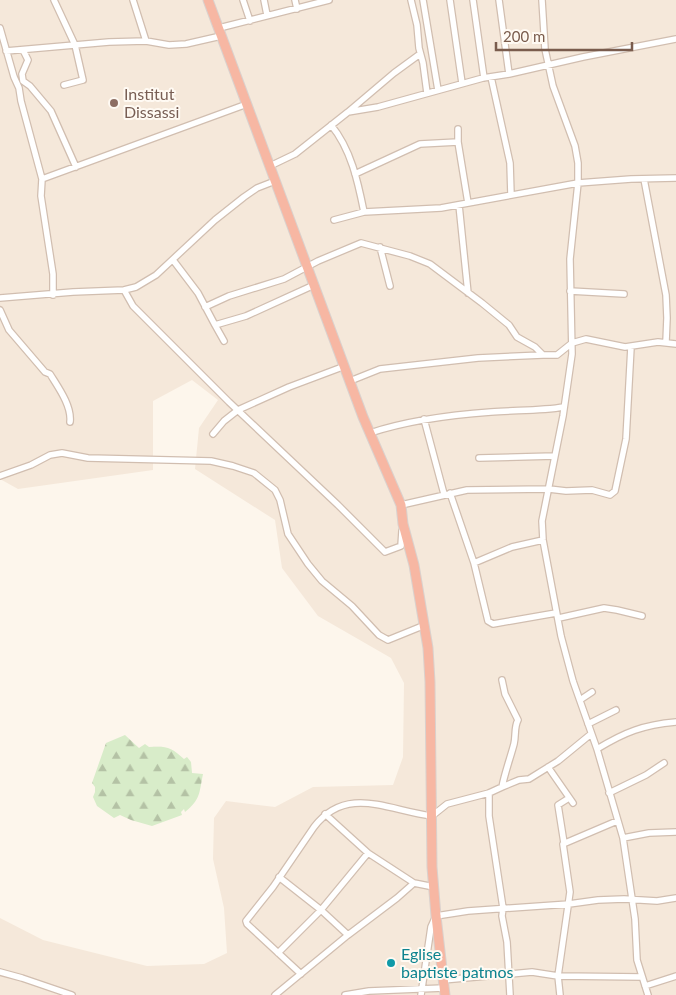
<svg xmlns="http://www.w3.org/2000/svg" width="676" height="995" viewBox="0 0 676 995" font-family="Lato,sans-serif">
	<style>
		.residential { fill: #f5e8da }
		.forest { fill: url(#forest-firs) }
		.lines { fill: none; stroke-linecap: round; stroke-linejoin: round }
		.minor-casing { stroke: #d1beb0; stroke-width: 8 }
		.highway-casing { stroke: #dad1cd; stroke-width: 11 }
		.minor { stroke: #fff; stroke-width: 5.5 }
		.highway { stroke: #f7b7a3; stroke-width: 9 }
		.education-dot { fill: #8d6e63; stroke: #fffaf3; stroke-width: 2 }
		.culture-dot { fill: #0f9aa8; stroke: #fffaf3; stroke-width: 2 }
		.labels { text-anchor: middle; stroke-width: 4; stroke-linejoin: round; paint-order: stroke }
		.education-label { font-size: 16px; fill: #785e54; stroke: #fffaf3; text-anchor: start }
		.culture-label { font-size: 16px; fill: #0d838f; stroke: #fffaf3; text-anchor: start }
	</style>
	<defs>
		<pattern id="forest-firs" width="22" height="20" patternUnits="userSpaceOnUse" patternTransform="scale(1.25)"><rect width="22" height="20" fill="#d8ecc9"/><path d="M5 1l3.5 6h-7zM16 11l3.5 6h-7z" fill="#b4c2a5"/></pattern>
	</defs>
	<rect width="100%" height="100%" fill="#fdf6ec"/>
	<!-- residential -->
	<path class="residential" d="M0 0H676V995H0V918L43 940 147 966 204 964 227 953 224 908 213 859 214 818 226 801 275 807 313 787 393 785 403 757 404 683 391 658 318 616 282 568 275 520 195 469 199 428 218 400 192 380 153 401V470L18 489 0 479Z"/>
	<!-- forest -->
	<path class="forest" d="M125 735 139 748 145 744 149 747C167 746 171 747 184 759L187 757 191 762 192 773 203 774C199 793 201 799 185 812L184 809 181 812 182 815 152 826 131 820 120 815 114 818 97 806 93 797 95 792V787L92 783 106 743Z"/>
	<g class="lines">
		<!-- minor casing -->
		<g class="minor-casing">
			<path id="minor" d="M54 0 75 45 83 80 64 85
				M133 0 146 41
				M243 0 250 21
				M264 0 267 15
				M295 0 297 9
				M411 0 417 25 419 48 423 63 427 93
				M423 0 438 90
				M450 0 462 83
				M473 0 484 78
				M499 0 509 74
				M542 0 545 49 553 86 575 146 578 163V183L570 259 572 354 563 416 542 521 543 540 561 636 573 681 597 749 623 838 635 919 637 960 648 995
				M0 28 14 77 19 88 21 101 42 179 41 196 53 274V295
				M219 28 329 0
				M23 50 28 60 22 74 23 81 30 86 51 111 76 167
				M6 51 109 42 146 41 169 45 186 44 221 36
				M491 77 510 163 511 195
				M348 112 394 73 420 54
				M331 125C351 149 358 182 364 212
				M458 129V142L468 203
				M270 166 295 154 348 112 378 107 483 78 509 74 583 57 676 39
				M355 174 420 144 458 142
				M42 179 247 104
				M644 179 666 295 667 318 666 342
				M459 205 468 293
				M334 220 364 212 441 208 578 183 631 179 676 178
				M380 247 390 286
				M173 260 198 293 215 325 246 316 314 285
				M124 290 133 306 229 402 338 505 385 552 401 546 402 531
				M570 291 624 294
				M0 298 73 292 124 290 136 287 156 275 215 220 244 197 257 188 275 181
				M205 307 229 296 284 279 318 261 361 243 410 256 430 264 482 303 509 325 517 337 535 347 543 355H557L572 343 586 339 625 347 658 342 676 344
				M0 310 9 330 45 372 50 374C58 387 72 406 70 422
				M215 325 224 341
				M350 381 380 369 478 358 543 355
				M424 419 444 494
				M370 433C409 420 449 415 491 412 515 410 540 411 564 407
				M213 434 224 421 238 410 289 387 345 366
				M479 458 555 456
				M0 476 31 465 50 455 62 453 88 458 211 461 233 466 254 473 275 490 280 500 288 534 308 564 322 581 352 606 379 635 388 640 425 625
				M450 493 474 563 488 621 493 624 556 613
				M401 505 467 490 549 489 566 491 592 490 610 495 615 491 626 439 631 347
				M474 563 512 547 543 540
				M559 618 604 608 617 610 642 616
				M580 700 592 692
				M588 724 616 710
				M597 749C625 732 643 725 676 722
				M548 767 573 803
				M502 787 519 780 529 779 558 761 591 734
				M489 793V816L503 908 502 916 507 942 510 995
				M609 793 646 775 664 763
				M325 814 368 853 414 883
				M623 838 649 833 676 832
				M564 843 558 805 569 798
				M279 877 321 910 348 935
				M278 953 321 910 368 853
				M0 972 22 978 72 995
				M301 974 247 924 246 921 273 887 314 827C347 784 389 811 432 816L447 804 489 793 502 787C505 772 510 759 514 744 516 736 514 727 518 720L505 694 502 680
				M443 980 532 972 558 976 642 977
				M645 986 676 976
				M275 995 348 935 397 898 414 883 434 887
				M345 995 369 991 444 988
				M421 995 431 927 436 916 468 911 569 904 598 900 624 899 657 901 676 898
				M560 995 558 976 570 892 563 844 617 821"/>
		</g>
		<!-- highway casing -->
		<g class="highway-casing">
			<path id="highway" d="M208 0 363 417 401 505 403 524 414 565 428 648 430 682 432 867 436 916 445 995"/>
		</g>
		<!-- minor -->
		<use href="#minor" class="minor"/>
		<!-- highway -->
		<use href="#highway" class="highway"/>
	</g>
	<!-- markers -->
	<circle class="education-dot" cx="114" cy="103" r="5"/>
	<circle class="culture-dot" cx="391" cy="963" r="5"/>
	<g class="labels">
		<!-- education labels -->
		<g class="education-label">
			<text x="124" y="100">Institut<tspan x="124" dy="18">Dissassi</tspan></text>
		</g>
		<!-- culture labels -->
		<g class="culture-label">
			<text x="401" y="960">Eglise<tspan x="401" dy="18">baptiste patmos</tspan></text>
		</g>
	</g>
	<!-- scale -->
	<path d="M496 42v8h136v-8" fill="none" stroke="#7a5c4d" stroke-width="2.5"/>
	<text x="503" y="42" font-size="15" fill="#7a5c4d" stroke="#fffaf3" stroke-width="4" paint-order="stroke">200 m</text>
</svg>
